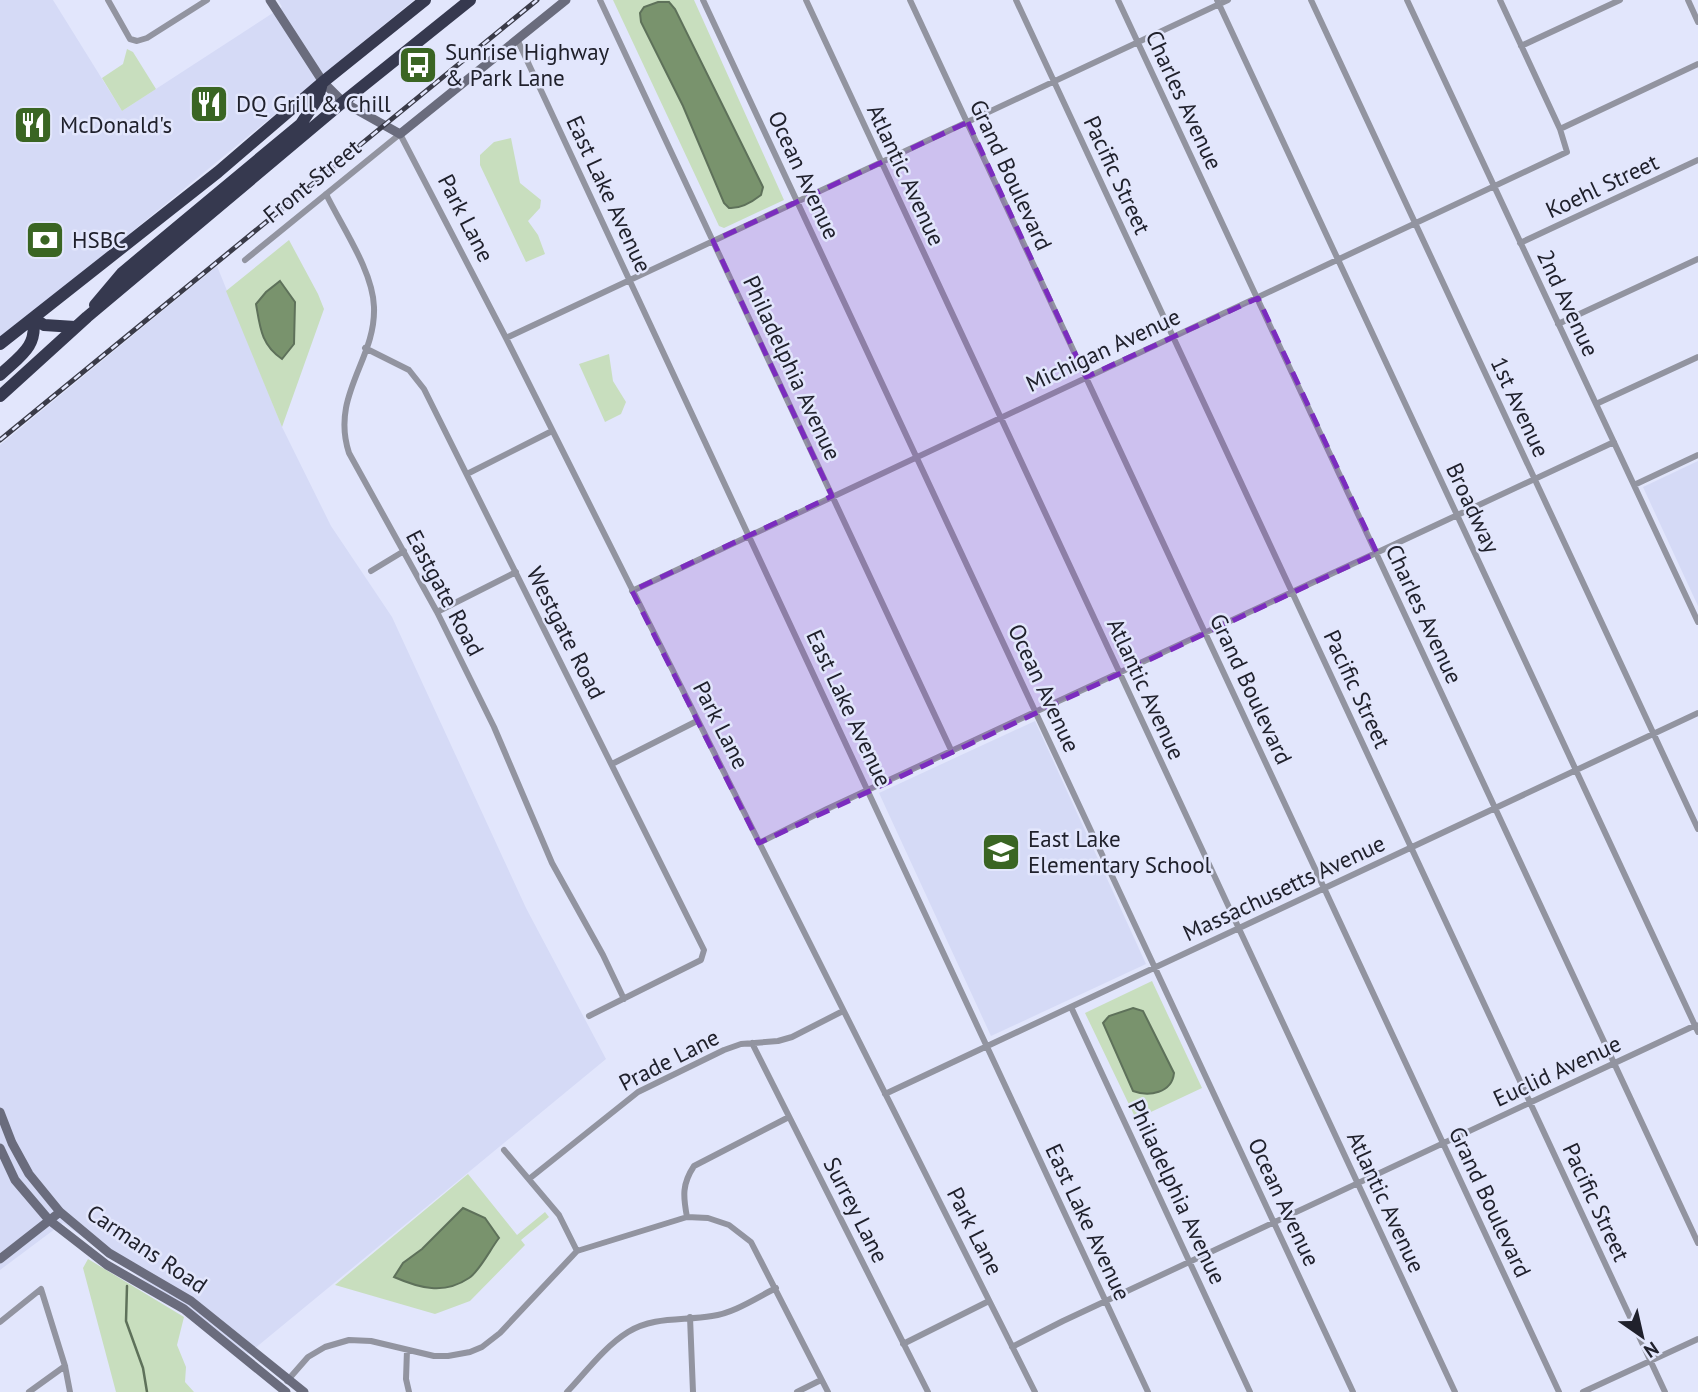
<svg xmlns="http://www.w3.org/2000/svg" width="1698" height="1392" viewBox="0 0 1698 1392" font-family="'PT Sans',sans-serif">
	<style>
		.built { fill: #d5daf6 }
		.green { fill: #c8debe }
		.water { fill: #79936d; stroke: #5e715a; stroke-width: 2 }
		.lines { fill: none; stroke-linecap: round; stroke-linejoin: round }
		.stream { stroke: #5e715a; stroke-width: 2.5 }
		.street { stroke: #9294a0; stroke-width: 6 }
		.secondary { stroke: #6a6c7d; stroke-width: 9 }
		.highway { stroke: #36394f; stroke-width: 12 }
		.rail-casing { stroke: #3a3b48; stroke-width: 5 }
		.rail { stroke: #e2e6fc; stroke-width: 2.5; stroke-dasharray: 8; stroke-linecap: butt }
		.marked { fill: #7b2cbf; fill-opacity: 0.2; stroke: #7b2cbf; stroke-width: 5; stroke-dasharray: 14 9; stroke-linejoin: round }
		.labels { text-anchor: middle; stroke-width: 5; stroke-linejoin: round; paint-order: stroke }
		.poi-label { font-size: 23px; fill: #20212c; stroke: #e2e6fc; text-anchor: start }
		.street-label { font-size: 23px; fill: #20212c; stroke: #e2e6fc }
	</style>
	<rect width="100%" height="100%" fill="#e2e6fc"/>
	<!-- built -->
	<path class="built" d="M0 0H53L122 111 282 7 278 0H414L0 340Z
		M217 266 282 427 331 526 392 617 526 908 606 1059 248 1354 63 1223 0 1270V445Z
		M1698 461V606L1643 487Z
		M1035 721 1146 964 991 1036 879 793Z"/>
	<!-- green -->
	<path class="green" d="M613 0H694L784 200 724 228 719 226Z
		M127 49 133 52 156 89 122 111 102 78 123 64Z
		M511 138 520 183 541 200 540 208 528 221 538 235 545 254 526 262 480 165V155L494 142Z
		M289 240 318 294 324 309 282 427 226 291Z
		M609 354 613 381 626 402 621 414 605 422 579 364Z
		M1152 981 1202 1088 1136 1119 1085 1013Z
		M468 1174 517 1235 545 1212 549 1217 521 1240 525 1245 470 1301 435 1314 335 1285Z
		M88 1259 184 1317 177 1345 186 1367 185 1382 194 1392H116L83 1268Z"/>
	<!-- water -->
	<path class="water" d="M658 2H669L675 9 763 187 761 195C752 202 741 209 729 208L724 203 683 106 641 22 640 13 644 7Z
		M280 281 295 302 294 344 282 359C261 345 260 327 256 304L266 292Z
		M1133 1008 1143 1011 1174 1073C1172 1093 1149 1097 1133 1091L1103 1023 1109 1016Z
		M463 1208 485 1218 499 1238C491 1248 479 1272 469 1278 444 1295 419 1288 394 1277L403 1263 422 1249Z"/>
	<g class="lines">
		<!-- stream -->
		<path class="stream" d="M127 1286 126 1321 143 1368 147 1392"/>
		<!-- street -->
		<path class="street" d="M108 0 130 39 137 41 147 38 207 0
			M600 0 952 752
			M703 0 1353 1392
			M806 0 1455 1392
			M910 0 1559 1392
			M1016 0 1665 1392
			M1118 0 1698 1243
			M1217 0 1698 1032
			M1311 0 1698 829
			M1407 0 1698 622
			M1688 0 1698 22
			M517 39 1148 1392
			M1521 46 1620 0
			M1560 129 1698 64
			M326 194C342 227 373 271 374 307 376 360 330 395 349 453L437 612 494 727 552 863 603 955 624 999
			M1520 243 1698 160
			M245 260 400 134 506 338 1035 1392
			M1558 324 1698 259
			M506 338 1228 0
			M365 348 409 370 424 389 704 950 701 960 589 1016
			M1596 404 1698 357
			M467 474 552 431
			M1634 485 1698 455
			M371 571 404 551
			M632 591 1567 152 1560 129 1500 0
			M437 612 516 572
			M612 764 697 721
			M759 843 827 809 1614 442
			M1071 1007 1250 1392
			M752 1043 928 1392
			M885 1094 1698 713
			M504 1150 559 1215 577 1251
			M529 1179 638 1092 724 1050 741 1044 778 1041 792 1037 843 1011
			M687 1217C683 1196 682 1184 694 1166L789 1117
			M690 1317 693 1392
			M0 1322 41 1289 65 1366 70 1392
			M903 1344 989 1301
			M1012 1347 1063 1321 1696 1025
			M407 1350 406 1379 409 1392
			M287 1381 308 1357 325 1347 349 1340 371 1341 434 1356H448L470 1352 482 1347 500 1333 577 1251 687 1217 708 1218 729 1225 751 1242 828 1392
			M29 1392 65 1366
			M567 1392C586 1372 604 1347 628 1332 654 1316 683 1321 712 1316 734 1313 756 1298 776 1288
			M797 1392 821 1380
			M1583 1392 1698 1339"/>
		<!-- secondary -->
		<path class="secondary" d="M270 0 323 82 343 102 400 134 566 0
			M0 1112 12 1143 29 1174 60 1212 109 1253 191 1301 304 1392
			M0 1148 15 1180 49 1220 107 1265 184 1309 286 1392
			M0 1259 60 1212"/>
		<!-- highway -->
		<path class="highway" d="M95 305 122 273 301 124 318 98 322 83
			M33 318 44 325 75 327
			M0 344 218 172 323 82 425 0
			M0 375C20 356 38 347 33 318
			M0 396 87 317 343 102 470 0"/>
		<!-- rail casing -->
		<g class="rail-casing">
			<path id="rail" d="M0 440 537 0"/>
		</g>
		<!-- rail -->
		<use href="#rail" class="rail"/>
	</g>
	<!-- marked area -->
	<path class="marked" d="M968 122 1086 377 1258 298 1377 553 759 843 632 591 832 496 713 241Z"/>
	<!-- icons -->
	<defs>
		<g id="bus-square" transform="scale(2.0125)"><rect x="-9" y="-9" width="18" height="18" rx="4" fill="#3a6523" stroke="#e2e6fc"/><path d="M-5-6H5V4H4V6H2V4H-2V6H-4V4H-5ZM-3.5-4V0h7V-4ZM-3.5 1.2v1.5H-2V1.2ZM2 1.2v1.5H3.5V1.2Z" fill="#fff"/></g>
		<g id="restaurant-square" transform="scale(2.0125)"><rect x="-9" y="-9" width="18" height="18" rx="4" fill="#3a6523" stroke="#e2e6fc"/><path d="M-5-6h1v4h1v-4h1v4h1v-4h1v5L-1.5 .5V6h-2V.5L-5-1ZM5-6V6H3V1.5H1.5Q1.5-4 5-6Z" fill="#fff"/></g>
		<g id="bank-square" transform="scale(2.0125)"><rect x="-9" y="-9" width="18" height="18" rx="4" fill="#3a6523" stroke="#e2e6fc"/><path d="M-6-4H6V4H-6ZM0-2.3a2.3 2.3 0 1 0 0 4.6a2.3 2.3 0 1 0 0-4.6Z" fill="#fff"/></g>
		<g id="school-square" transform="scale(2.0125)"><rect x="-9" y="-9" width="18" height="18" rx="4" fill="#3a6523" stroke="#e2e6fc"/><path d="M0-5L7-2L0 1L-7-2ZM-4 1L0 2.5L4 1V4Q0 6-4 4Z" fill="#fff"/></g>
	</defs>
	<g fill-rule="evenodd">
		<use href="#bus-square" x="418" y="65"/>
		<use href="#restaurant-square" x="209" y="104"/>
		<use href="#restaurant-square" x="33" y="125"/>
		<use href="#bank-square" x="45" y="240"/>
		<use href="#school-square" x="1001" y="852"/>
	</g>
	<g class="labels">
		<!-- poi labels -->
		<g class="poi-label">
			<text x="445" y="60">Sunrise Highway<tspan x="445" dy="26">&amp; Park Lane</tspan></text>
			<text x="236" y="112">DQ Grill &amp; Chill</text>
			<text x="60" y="133">McDonald's</text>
			<text x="72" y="248">HSBC</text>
			<text x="1028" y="847">East Lake<tspan x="1028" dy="26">Elementary School</tspan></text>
		</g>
		<!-- street labels -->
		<g class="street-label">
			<text transform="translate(1184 100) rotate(65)" y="8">Charles Avenue</text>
			<text transform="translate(804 175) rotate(65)" y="8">Ocean Avenue</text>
			<text transform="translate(906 175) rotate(65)" y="8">Atlantic Avenue</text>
			<text transform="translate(1011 175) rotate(65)" y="8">Grand Boulevard</text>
			<text transform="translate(1117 175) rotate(65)" y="8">Pacific Street</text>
			<text transform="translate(312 181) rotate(-39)" y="8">Front Street</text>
			<text transform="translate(1602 186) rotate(-25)" y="8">Koehl Street</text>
			<text transform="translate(609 194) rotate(65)" y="8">East Lake Avenue</text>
			<text transform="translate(466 218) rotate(63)" y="8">Park Lane</text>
			<text transform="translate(1568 303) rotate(65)" y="8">2nd Avenue</text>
			<text transform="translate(1103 350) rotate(-25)" y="8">Michigan Avenue</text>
			<text transform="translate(792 368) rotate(65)" y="8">Philadelphia Avenue</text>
			<text transform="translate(1520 407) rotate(65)" y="8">1st Avenue</text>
			<text transform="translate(1473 508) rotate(65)" y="8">Broadway</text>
			<text transform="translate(445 593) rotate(62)" y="8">Eastgate Road</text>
			<text transform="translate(1424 614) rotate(65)" y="8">Charles Avenue</text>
			<text transform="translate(566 633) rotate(63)" y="8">Westgate Road</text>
			<text transform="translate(1044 688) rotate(65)" y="8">Ocean Avenue</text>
			<text transform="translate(1146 689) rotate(65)" y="8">Atlantic Avenue</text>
			<text transform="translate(1251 689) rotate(65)" y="8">Grand Boulevard</text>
			<text transform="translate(1357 689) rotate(65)" y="8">Pacific Street</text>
			<text transform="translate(849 708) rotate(65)" y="8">East Lake Avenue</text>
			<text transform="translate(721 725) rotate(63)" y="8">Park Lane</text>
			<text transform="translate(1284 888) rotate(-25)" y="8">Massachusetts Avenue</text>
			<text transform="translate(669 1060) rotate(-27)" y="8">Prade Lane</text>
			<text transform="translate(1557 1071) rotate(-25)" y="8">Euclid Avenue</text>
			<text transform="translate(1177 1192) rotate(65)" y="8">Philadelphia Avenue</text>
			<text transform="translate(1284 1202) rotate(65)" y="8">Ocean Avenue</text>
			<text transform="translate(1386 1202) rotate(65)" y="8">Atlantic Avenue</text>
			<text transform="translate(1490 1202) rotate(65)" y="8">Grand Boulevard</text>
			<text transform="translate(1596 1202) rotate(65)" y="8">Pacific Street</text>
			<text transform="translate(856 1210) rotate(63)" y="8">Surrey Lane</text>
			<text transform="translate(1088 1222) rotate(65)" y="8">East Lake Avenue</text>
			<text transform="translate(975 1231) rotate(63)" y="8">Park Lane</text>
			<text transform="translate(147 1249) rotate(34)" y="8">Carmans Road</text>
		</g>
	</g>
	<!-- north arrow -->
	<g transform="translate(1642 1336) rotate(146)" stroke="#e2e6fc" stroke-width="5" paint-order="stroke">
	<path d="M0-5L12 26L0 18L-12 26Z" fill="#20212c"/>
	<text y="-10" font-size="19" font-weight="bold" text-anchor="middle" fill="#20212c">N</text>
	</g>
</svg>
